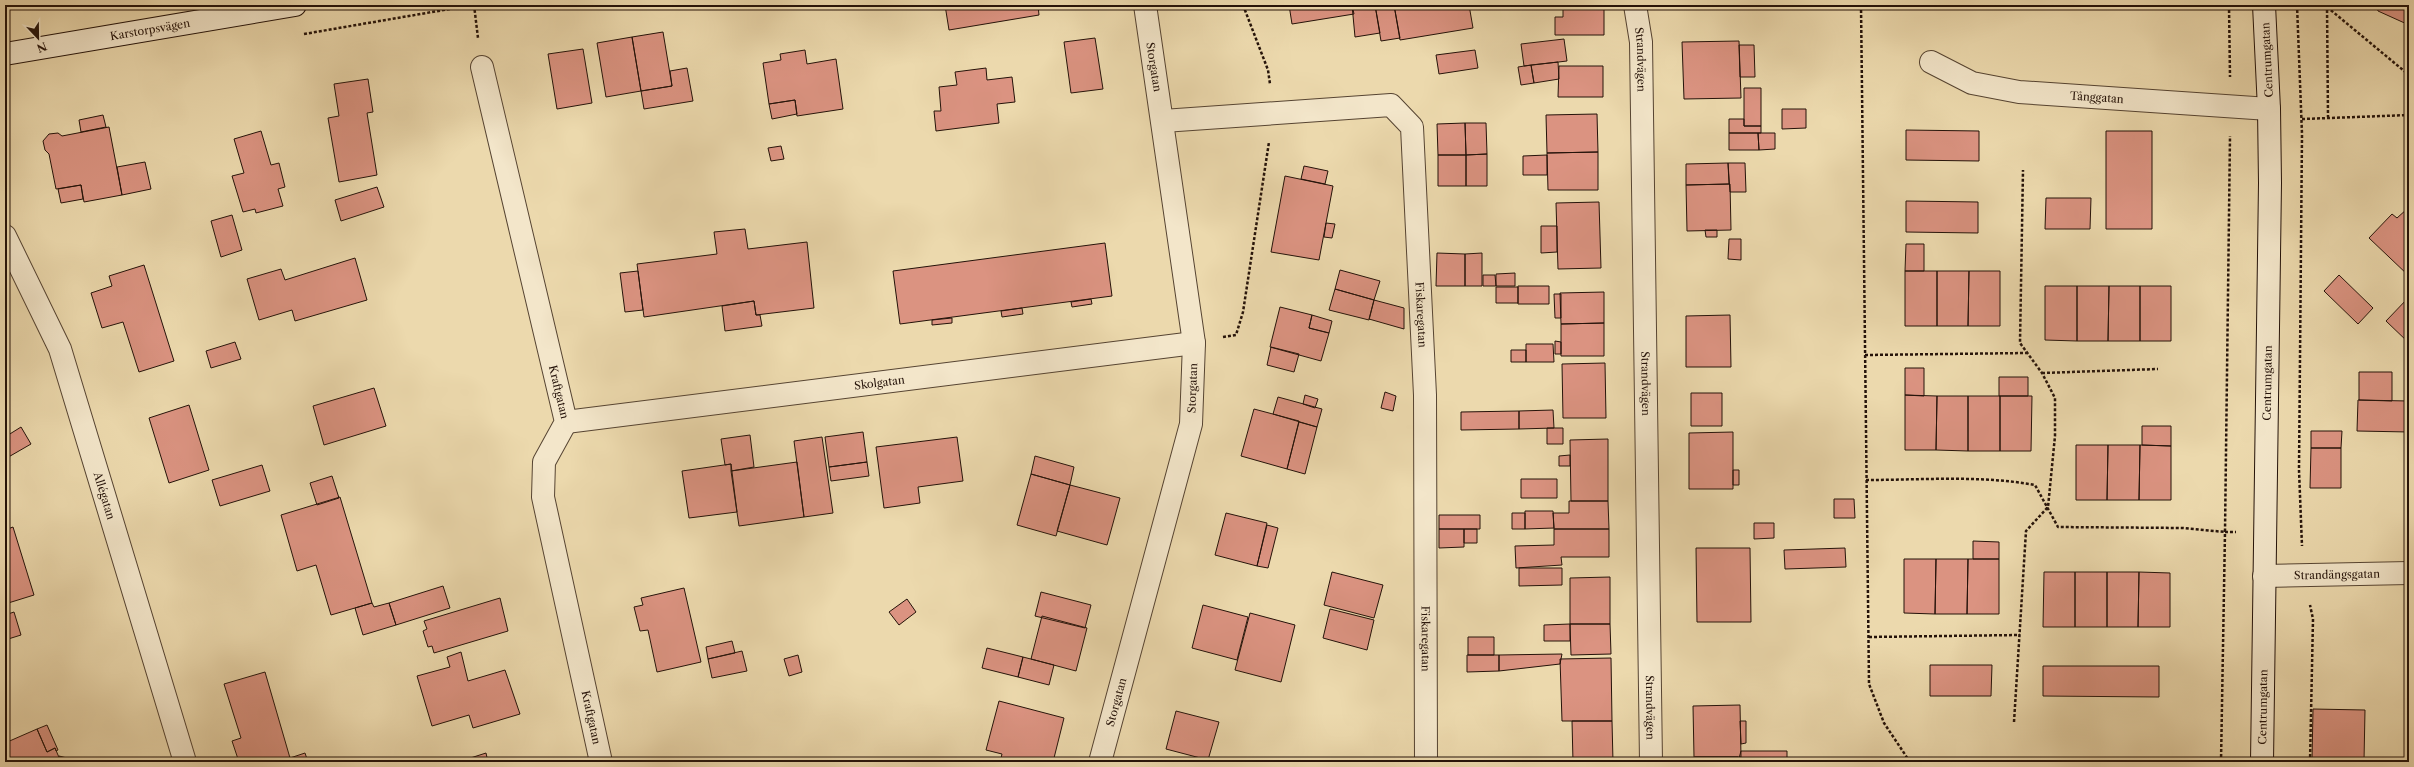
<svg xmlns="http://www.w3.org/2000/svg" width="2414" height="767" viewBox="0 0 2414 767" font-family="'Libre Caslon Text',serif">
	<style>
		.building { fill: #db9381; stroke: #241209 }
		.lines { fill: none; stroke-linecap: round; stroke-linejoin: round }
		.street-casing { stroke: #564432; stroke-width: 24 }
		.secondary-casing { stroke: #241209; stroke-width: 24 }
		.path { stroke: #241209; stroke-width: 2.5; stroke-dasharray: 3 2; stroke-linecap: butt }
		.street { stroke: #f3e6ca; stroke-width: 22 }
		.secondary { stroke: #f3e6ca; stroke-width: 22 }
		.labels { text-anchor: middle; stroke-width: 3.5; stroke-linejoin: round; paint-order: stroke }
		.street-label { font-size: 11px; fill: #241209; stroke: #f3e6ca }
	</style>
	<rect width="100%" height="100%" fill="#ecd9ad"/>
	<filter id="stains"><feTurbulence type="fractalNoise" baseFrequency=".005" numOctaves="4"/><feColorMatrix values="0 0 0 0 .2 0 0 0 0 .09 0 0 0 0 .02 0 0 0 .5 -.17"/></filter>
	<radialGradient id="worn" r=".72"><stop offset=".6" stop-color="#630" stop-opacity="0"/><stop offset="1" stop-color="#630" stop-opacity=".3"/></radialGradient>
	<!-- building -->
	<path class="building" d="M945 5H1038L1039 15 949 30Z
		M1289 5H1352L1354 14 1292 24Z
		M1352 5H1375L1380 33 1355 37Z
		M1375 5H1394L1400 38 1381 41Z
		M1394 5H1469L1473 28 1400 40Z
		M1604 5V35H1555V17H1563V6Z
		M2376 5H2409V25L2378 11Z
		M663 32 672 86 641 91 632 37Z
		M632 37 641 91 606 97 597 43Z
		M1095 38 1103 89 1071 93 1064 42Z
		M1564 39 1567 61 1524 66 1521 44Z
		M1739 41 1741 98 1684 99 1682 42Z
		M1739 45H1754L1755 77H1740Z
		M583 49 592 103 557 109 548 54Z
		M805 50 807 64 836 59 843 109 797 116 795 100 769 104 763 63 781 60 780 54Z
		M1475 50 1478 68 1439 74 1436 55Z
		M1558 62 1559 79 1534 83 1531 65Z
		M1531 65 1534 83 1521 85 1518 67Z
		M1559 66H1603V97H1558Z
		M687 68 693 101 644 109 641 91 672 86 670 71Z
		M986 68 987 80 1012 77 1015 102 997 104 999 123 936 131 934 111H941L939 87 957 85 955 72Z
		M368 79 373 112 367 113 377 175 339 182 328 118 339 116 334 84Z
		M1744 88H1761V126H1744Z
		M795 100 797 114 772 119 769 104Z
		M1782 109H1806V128L1782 129Z
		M1597 114 1598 152 1547 153 1546 115Z
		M103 115 106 127 81 132 79 120Z
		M1729 119H1744V126H1761V133H1729Z
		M1465 123H1486L1487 154 1466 155Z
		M1465 123 1466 155H1438L1437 124Z
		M109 127 122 195 84 202 81 185 56 189 49 154 45 150 43 141 49 134 58 133 62 136Z
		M1906 130 1979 131V161L1906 160Z
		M261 131 271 165 279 163 285 187 278 189 283 206 256 213 255 209 243 212 232 176 244 173 234 139Z
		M2106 131H2152V229H2106Z
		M1729 133H1758L1759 150H1729Z
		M1758 133H1775V149L1759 150Z
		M781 146 784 159 771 161 768 148Z
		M1598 152V190H1548L1547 153Z
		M1487 154V186H1466V155Z
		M1438 155H1466V186H1438Z
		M1547 155V175H1523V156Z
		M145 162 151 189 122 195 117 167Z
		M1728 163 1729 184 1686 185V164Z
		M1728 163H1745L1746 192H1730Z
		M1304 166 1328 171 1325 184 1301 179Z
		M1285 176 1333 186 1319 260 1271 252Z
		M1730 184 1731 230 1687 231 1686 185Z
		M81 185 83 199 61 203 58 189Z
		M377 187 384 207 341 221 335 200Z
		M2046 198H2091L2090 229H2045Z
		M1906 201 1978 202V233L1906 232Z
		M1599 202 1601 268 1558 269 1556 203Z
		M2407 209 2409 211V276L2369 238 2392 214 2397 218Z
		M232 215 242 250 221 257 211 221Z
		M1326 223 1335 224 1332 238 1324 237Z
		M1541 226H1557V252L1541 253Z
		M745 229 748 249 807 242 814 308 756 315 754 301 644 317 637 264 717 254 714 232Z
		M1705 230H1717V237H1706Z
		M1729 239H1741V260L1728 259Z
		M1105 243 1112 296 900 324 893 271Z
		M1906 244H1924V271H1905Z
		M1437 253 1465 254V286H1436Z
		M1482 253V286H1465V254Z
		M355 258 367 300 295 321 292 310 259 320 247 279 281 269 285 280Z
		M144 265 174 361 139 372 123 322 102 328 91 293 112 286 109 276Z
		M1340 270 1380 281 1374 300 1335 289Z
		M638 271 643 310 625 312 620 273Z
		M1905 271H1937V326H1905Z
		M1937 271H1969L1968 326H1937Z
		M1969 271H2000V326H1968Z
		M1515 273V286H1496V274Z
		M1483 275H1495L1496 286H1483Z
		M2339 275 2373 308 2358 324 2324 291Z
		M1518 286H1549V304H1518Z
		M2045 286H2077V341L2045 340Z
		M2077 286H2109L2108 341H2077Z
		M2109 286H2140V341H2108Z
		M2140 286H2171V341H2140Z
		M1496 287H1518V303H1496Z
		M1335 289 1374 300 1369 320 1329 310Z
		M1604 292V323L1561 324 1560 293Z
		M1554 294H1561V318H1555Z
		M2409 297V343L2386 321Z
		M1091 299 1092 304 1072 307 1071 302Z
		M1374 300 1404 308V329L1369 319Z
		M754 301 756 315H760L762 326 725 331 722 306Z
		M1280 307 1312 315 1309 328 1329 333 1321 361 1270 347Z
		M1022 308 1023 314 1002 317 1001 311Z
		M1312 315 1332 321 1329 333 1309 328Z
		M1730 315 1731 367H1686V316Z
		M952 318V323L932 325V320Z
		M1604 323V356H1561V324Z
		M1555 341 1561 342V354H1555Z
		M235 342 241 359 211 368 206 351Z
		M1526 344H1553L1554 362H1526Z
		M1271 347 1299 354 1294 372 1267 365Z
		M1511 350H1526V362H1511Z
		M1605 363 1606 418H1563L1562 364Z
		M1905 368H1924V396L1905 395Z
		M2359 372H2392V401L2359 400Z
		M1999 377H2028V396H1999Z
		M374 388 386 426 324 445 313 406Z
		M1385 392 1396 396 1393 411 1381 408Z
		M1691 393H1722V426H1691Z
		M1305 395 1318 399 1315 408 1303 404Z
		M1905 395 1937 396 1936 450H1905Z
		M1937 396H1968V451L1936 450Z
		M1968 396H2000V451H1968Z
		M2000 396H2032L2031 451H2000Z
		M1278 397 1322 409 1317 427 1273 414Z
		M2358 400 2409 401V432L2357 431Z
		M189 405 209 470 169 483 149 418Z
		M1254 409 1299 421 1287 469 1241 456Z
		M1553 410 1554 428 1519 429V411Z
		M1519 411V429L1461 430V412Z
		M1299 422 1317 427 1305 474 1287 469Z
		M2142 426H2171V446L2142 445Z
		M21 427 31 444 5 459V437Z
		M1547 428H1563V444H1547Z
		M2311 431H2342L2341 448H2311Z
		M863 432 867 462 829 467 825 437Z
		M1733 432V489H1689V433Z
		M750 435 754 467 731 471V464L725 465 721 439Z
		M822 437 833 513 804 517 794 441Z
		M957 437 963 481 918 487 920 503 884 508 876 447Z
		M1608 439V501H1571L1570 440Z
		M2076 445H2108L2107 500H2076Z
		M2108 445H2140L2139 500H2107Z
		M2140 445 2171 446V500H2139Z
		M2311 448H2341V488H2310Z
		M1570 455V466H1559V456Z
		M1035 456 1074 467 1070 485 1031 474Z
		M797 462 804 517 739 526 731 471Z
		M867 462 869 476 831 481 829 467Z
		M731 464 737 512 689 518 682 471Z
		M262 465 270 491 220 506 212 480Z
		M1733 470H1739V485H1733Z
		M1031 474 1070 485 1056 536 1017 525Z
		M332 476 339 498 317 505 310 483Z
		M1521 479H1557V498H1521Z
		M1070 485 1120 498 1107 545 1057 531Z
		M340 497 372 603 331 615 316 565 297 571 281 515Z
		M1834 499H1854L1855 518H1834Z
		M1569 501H1608L1609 529H1554L1553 513H1569Z
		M1525 511H1553L1554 528 1525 529Z
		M1226 513 1267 523 1257 566 1215 555Z
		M1512 513H1525V529H1512Z
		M1439 515H1480V529H1439Z
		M1754 523H1774V538L1754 539Z
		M1267 525 1278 528 1268 568 1257 566Z
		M13 527 34 595 5 604V530Z
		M1439 529H1464V547L1439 548Z
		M1464 529H1477V543H1464Z
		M1554 529H1609V557H1561L1562 565 1516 568 1515 546 1554 545Z
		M1973 541 1999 542V559H1973Z
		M1696 548H1750L1751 622H1697Z
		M1845 548 1846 567 1785 569 1784 550Z
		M1904 559H1936L1935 614 1904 613Z
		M1936 559H1968L1967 614H1935Z
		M1968 559H1999V614H1967Z
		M1519 568H1562V585L1519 586Z
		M1332 572 1383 585 1374 618 1324 605Z
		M2044 572H2075V627H2043Z
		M2075 572H2107V627H2075Z
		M2107 572H2139L2138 627H2107Z
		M2139 572 2170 573V627H2138Z
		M1610 577V624H1570V578Z
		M443 586 450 608 396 625 389 603Z
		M684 588 701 662 657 672 648 630 640 631 634 607 643 605 641 598Z
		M1041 592 1091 605 1085 628 1035 616Z
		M500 598 508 631 434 653 432 646 428 647 423 631 427 629 424 621Z
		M907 599 916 612 899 625 889 612Z
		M372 603 374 607 389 603 396 625 363 635 355 608Z
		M1203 605 1248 617 1237 660 1192 648Z
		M1330 609 1374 620 1367 650 1323 638Z
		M14 612 21 635 5 640V615Z
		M1250 613 1295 625 1281 682 1235 670Z
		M1042 616 1087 628 1076 671 1031 659Z
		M1570 624V641H1544V625Z
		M1570 624H1610L1611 654 1571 655Z
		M1468 637H1494V655H1468Z
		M732 641 735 653 708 659 706 647Z
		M987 648 1023 657 1018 677 982 668Z
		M742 651 747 671 712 678 708 659Z
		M461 652 468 681 505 670 520 714 473 728 469 715 432 726 417 676 450 667 447 657Z
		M1562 654 1560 664 1499 671V655Z
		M798 655 802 672 789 676 784 659Z
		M1467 655H1499V671L1467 672Z
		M1023 657 1054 665 1049 685 1018 677Z
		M1611 658 1612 721H1562L1560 659Z
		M1930 665H1992L1991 696H1930Z
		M2043 666H2159V697L2043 696Z
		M265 672 290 758 305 753 308 762H239L232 741 241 738 224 684Z
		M999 701 1064 718 1053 762H1000L1002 754 986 750Z
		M1740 705 1741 757H1694L1693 706Z
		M2313 709 2365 710 2364 761H2312Z
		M1176 711 1219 722 1208 760 1166 749Z
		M1572 721H1612L1613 762H1573Z
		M1740 721H1746V743L1741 744Z
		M47 725 58 750 56 751 55 748 47 752 37 729Z
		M37 729 47 752 55 748 61 762H5V743Z
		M1741 751H1787V762H1738Z
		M486 753 488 762H458Z
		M59 756 67 758 70 762H61Z
		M1695 757H1738V762H1696Z"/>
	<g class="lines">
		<!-- street casing -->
		<g class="street-casing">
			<g id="street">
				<path id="s1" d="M1635 5 1641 42 1651 762"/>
				<path id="s2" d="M1931 62 1972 83 2019 92 2269 109"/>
				<path id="s3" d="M482 67 566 422 544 462 543 497 601 762"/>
				<path id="s4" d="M1163 121 1391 105 1412 127 1425 395 1426 762"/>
				<path id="s5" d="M5 236 60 349 185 762"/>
				<path id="s6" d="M566 422 1194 343"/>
				<path id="s7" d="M2264 576 2409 573"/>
				<path id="s8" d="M1100 762 1191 424 1194 343 1145 5"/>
			</g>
		</g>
		<!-- secondary casing -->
		<g class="secondary-casing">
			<g id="secondary">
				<path id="s9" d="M5 54 295 5"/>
				<path id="s10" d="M2262 762 2270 183 2269 109 2264 5"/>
			</g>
		</g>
		<!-- path -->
		<path class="path" d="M474 5 478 38
			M1243 5 1268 70 1270 84
			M1861 5 1869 684 1884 723 1910 762
			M2229 5 2230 77
			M2297 5 2302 134 2299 470 2302 546
			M2327 5 2328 117
			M2327 7 2409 75
			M304 34 473 5
			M2302 119 2409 115
			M1223 337 1236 335 1243 312 1269 142
			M1865 355 2027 353
			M2042 373 2158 369
			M1866 480C1922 480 1980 475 2035 485L2058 527 2183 528 2225 532 2230 136
			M1869 637 2020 635
			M2014 722 2026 531 2048 507 2055 436V398L2042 373 2020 343 2023 170
			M2221 762 2225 532H2236
			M2310 762 2313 619 2310 605"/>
		<!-- street -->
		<use href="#street" class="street"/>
		<!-- secondary -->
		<use href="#secondary" class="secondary"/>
	</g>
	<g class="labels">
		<!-- street labels -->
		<g class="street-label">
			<text dy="4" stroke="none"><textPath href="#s9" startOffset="147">Karstorpsvägen</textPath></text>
			<text dy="4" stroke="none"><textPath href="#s1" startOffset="55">Strandvägen</textPath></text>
			<text transform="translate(2267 60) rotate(-93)" y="4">Centrumgatan</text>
			<text transform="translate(1154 67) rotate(81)" y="4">Storgatan</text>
			<text dy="4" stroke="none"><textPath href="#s2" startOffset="172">Tånggatan</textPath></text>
			<text dy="4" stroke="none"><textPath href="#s4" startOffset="447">Fiskaregatan</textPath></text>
			<text dy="4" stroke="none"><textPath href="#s6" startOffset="316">Skolgatan</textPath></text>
			<text dy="4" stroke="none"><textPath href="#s1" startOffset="379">Strandvägen</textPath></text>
			<text dy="4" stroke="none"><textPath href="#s10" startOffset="379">Centrumgatan</textPath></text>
			<text dy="4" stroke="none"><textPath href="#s8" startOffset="386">Storgatan</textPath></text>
			<text dy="4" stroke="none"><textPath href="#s3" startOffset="334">Kraftgatan</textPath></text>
			<text dy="4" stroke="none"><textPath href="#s5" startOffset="279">Allégatan</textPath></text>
			<text dy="4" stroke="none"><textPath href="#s7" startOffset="73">Strandängsgatan</textPath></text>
			<text dy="4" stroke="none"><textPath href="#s4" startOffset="771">Fiskaregatan</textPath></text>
			<text dy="4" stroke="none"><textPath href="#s8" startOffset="62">Storgatan</textPath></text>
			<text dy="4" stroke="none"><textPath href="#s1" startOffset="703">Strandvägen</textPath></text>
			<text dy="4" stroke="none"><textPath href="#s10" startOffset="55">Centrumgatan</textPath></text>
			<text dy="4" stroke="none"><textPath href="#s3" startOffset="671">Kraftgatan</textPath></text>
		</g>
	</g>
	<!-- margin -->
	<rect width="2414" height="767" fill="none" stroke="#ecd9ad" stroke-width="20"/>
	<rect x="6" y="6" width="2402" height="755" fill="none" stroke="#241209" stroke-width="2"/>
	<rect x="10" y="10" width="2394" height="747" fill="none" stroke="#241209"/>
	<!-- north arrow -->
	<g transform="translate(38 38) rotate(158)" stroke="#f3e6ca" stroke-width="3" paint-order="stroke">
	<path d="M0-3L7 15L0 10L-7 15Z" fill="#241209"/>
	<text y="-6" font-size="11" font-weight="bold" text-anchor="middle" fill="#241209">N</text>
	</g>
	<rect width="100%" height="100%" filter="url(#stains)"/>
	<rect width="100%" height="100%" fill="url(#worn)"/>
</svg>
